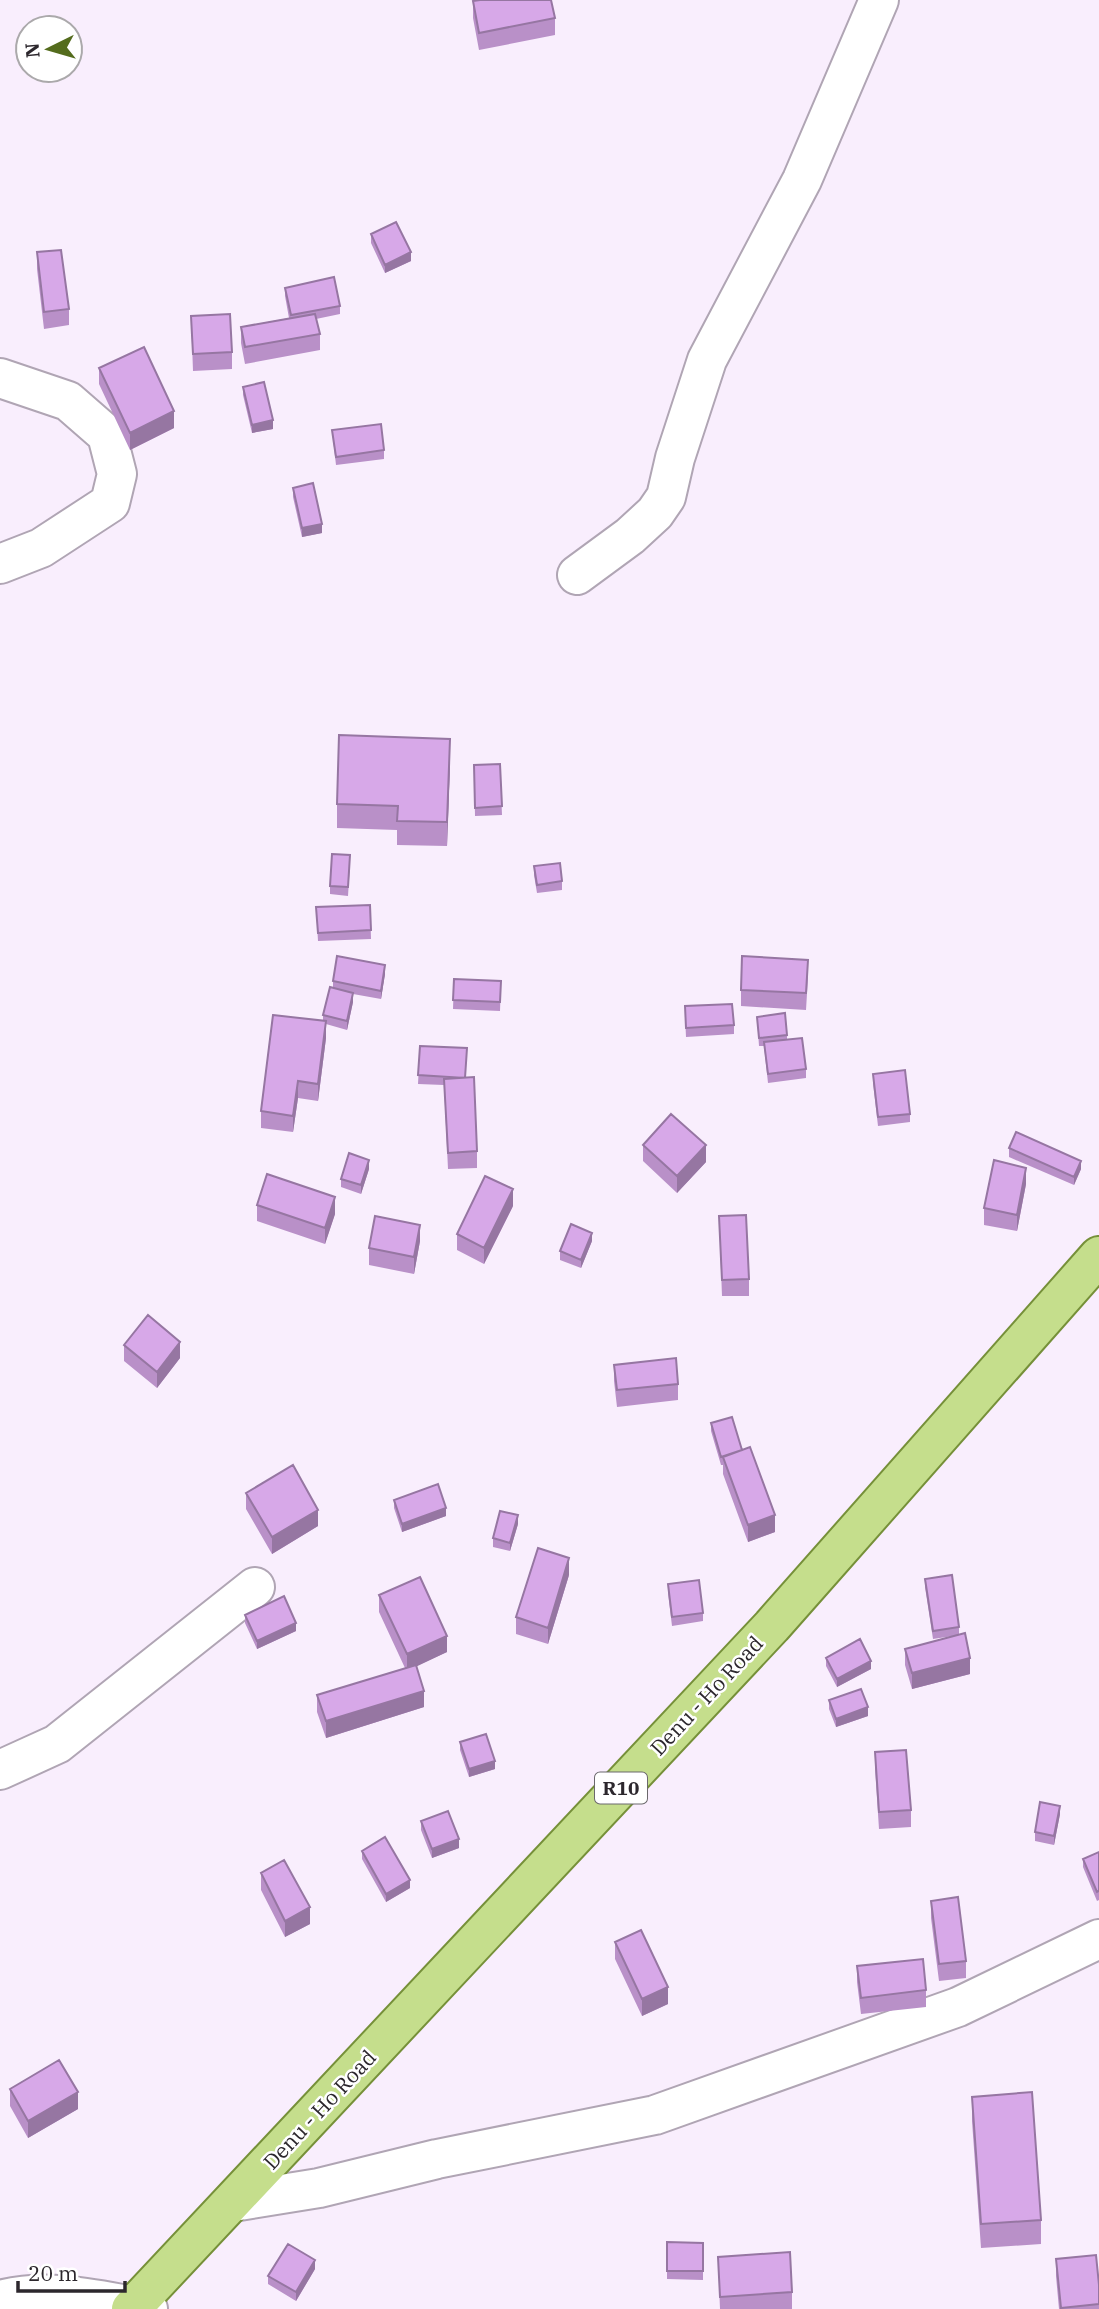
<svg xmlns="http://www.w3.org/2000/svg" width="1099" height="2309" viewBox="0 0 1099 2309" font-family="'IBM Plex Serif',serif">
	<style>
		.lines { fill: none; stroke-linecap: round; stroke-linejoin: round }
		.minor-casing { stroke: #b0a5b4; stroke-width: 42 }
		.major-casing { stroke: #769039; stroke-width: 42 }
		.minor { stroke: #fff; stroke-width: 38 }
		.major { stroke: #c5de8c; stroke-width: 38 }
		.wall { fill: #b990c8 }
		.shaded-wall { fill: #9676a2 }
		.building { fill: #d7a8e8; stroke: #9676a2; stroke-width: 2 }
		.labels { text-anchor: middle; stroke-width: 5; stroke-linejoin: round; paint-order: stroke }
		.shield { fill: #fff; stroke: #6b686c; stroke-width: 2 }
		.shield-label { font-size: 19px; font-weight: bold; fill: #2c272d }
		.street-label { font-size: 21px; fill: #2c272d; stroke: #fff }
	</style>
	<rect width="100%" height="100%" fill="#f9eefd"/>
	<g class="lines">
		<!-- minor casing -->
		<g class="minor-casing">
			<path id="minor" d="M0 378 68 401 107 435 117 474 110 503 41 548 0 564
				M577 575 630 536 655 513 666 497 675 458 707 360 802 180 879 0
				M0 1770 57 1744 255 1587
				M233 2202 319 2188 437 2159 655 2115 958 2007 1099 1939
				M0 2300C48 2287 100 2300 148 2309"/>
		</g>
		<!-- major casing -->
		<g class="major-casing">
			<path id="major" d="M131 2309 772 1626 1099 1256"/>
		</g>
		<!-- minor -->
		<use href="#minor" class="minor"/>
		<!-- major -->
		<use href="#major" class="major"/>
	</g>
	<!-- wall -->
	<path class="wall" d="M473 1 555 18V35L479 50 473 18Z
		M371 234 411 261 385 273 371 243Z
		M37 252 69 309V325L44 329 37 269Z
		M285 288 340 306V314L316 319 320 334V350L245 364 241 343V327L289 318 285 296Z
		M191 316 232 352V369L193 371Z
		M99 368 174 428 130 450 99 384Z
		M243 387 273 429 252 433 243 395Z
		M332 430 384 450V459L336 465Z
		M293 488 322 533 302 537 293 497Z
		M450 763 447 846 397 845V830L337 828V804Z
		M500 764 502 815 475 816 474 765Z
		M350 864 348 896 330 894V886Z
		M534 866 562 881V890L537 893 534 875Z
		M370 905 371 939 318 941 316 907Z
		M385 974 381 999 353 994V1002L347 1030 326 1024V1038L318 1101 298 1098 293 1132 261 1128V1111L323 1021V1015L333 988V981Z
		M808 977 806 1010 741 1006V990Z
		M454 979 501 981 500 1011 453 1009Z
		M685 1015 734 1025V1034L686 1037Z
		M757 1017 787 1035V1039L806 1069V1078L768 1083 764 1046H759Z
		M420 1046 466 1078 477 1151V1168L448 1169 444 1085 418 1084Z
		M873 1074 910 1114V1122L878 1126 873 1083Z
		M643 1145 706 1162 677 1193 643 1161Z
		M1009 1148 1081 1169 1074 1185 1009 1157Z
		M369 1169 361 1194 341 1187V1179Z
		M1026 1184 1017 1231 984 1225V1208Z
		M257 1205 335 1214 325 1244 257 1221Z
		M513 1206 484 1264 457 1250V1234Z
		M719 1216 749 1279V1296H722Z
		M420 1241 414 1274 369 1265V1248Z
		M592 1241 581 1268 560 1260V1251Z
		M124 1345 180 1358 157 1388 124 1361Z
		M614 1365 678 1384V1400L617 1407 614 1381Z
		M711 1423 742 1450 775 1532 748 1542 723 1474V1465H721L711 1431Z
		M246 1493 318 1526 272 1554 246 1509Z
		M394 1500 446 1516 402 1532 394 1508Z
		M518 1524 510 1551 493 1547V1538Z
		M569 1575 548 1644 516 1634V1617Z
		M925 1579 959 1627V1635L970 1674 912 1689 905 1665V1649L953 1636 933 1639 925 1587Z
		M668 1584 703 1613V1621L672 1626 668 1593Z
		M379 1595 447 1652 416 1666 424 1707 326 1738 317 1712V1695L405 1668 379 1612Z
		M245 1615 296 1631 257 1649 245 1623Z
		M826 1658 871 1669 837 1687 826 1666Z
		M829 1700 868 1716 836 1727 829 1709Z
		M460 1742 495 1769 469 1777 460 1750Z
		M875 1752 911 1810V1827L879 1829 875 1768Z
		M1060 1814 1054 1845 1035 1841V1832Z
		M421 1821 459 1848 432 1858 421 1830Z
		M362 1851 410 1888 386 1902 362 1859Z
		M1099 1852V1900L1097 1901 1083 1867V1859Z
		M261 1873 310 1924 285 1937 261 1890Z
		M931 1901 966 1961V1978L939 1981 931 1918Z
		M615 1942 668 2004 642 2016 615 1959Z
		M857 1966 926 1990V2007L861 2014 857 1982Z
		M10 2089 78 2109 28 2138 10 2106Z
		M972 2097 1041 2220V2244L981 2248 972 2121Z
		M667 2242 703 2243V2280L667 2279Z
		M718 2257 792 2292V2309H720Z
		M1056 2259 1099 2285V2309H1059L1056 2276Z
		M315 2269 296 2301 268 2284V2276Z"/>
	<!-- shaded-wall -->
	<path class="shaded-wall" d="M411 252V261L385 273V265Z
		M174 411V428L130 450V433Z
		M273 420V429L252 433V425Z
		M322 524V533L302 537V528Z
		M450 739V763L447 846V822Z
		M385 965V974L381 999V991Z
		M353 993V1002L347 1030V1021Z
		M326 1021V1038L318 1101V1084Z
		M298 1081V1098L293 1132V1116Z
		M706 1145V1162L677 1193V1176Z
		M369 1160V1169L361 1194V1185Z
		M1081 1161V1169L1074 1185V1177Z
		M1026 1168V1184L1017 1231V1215Z
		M513 1189V1206L484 1264V1248Z
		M335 1197V1214L325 1244V1228Z
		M420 1225V1241L414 1274V1257Z
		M592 1233V1241L581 1268V1260Z
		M180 1342V1358L157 1388V1372Z
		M446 1508V1516L402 1532V1524Z
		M318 1510V1526L272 1554V1537Z
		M518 1515V1524L510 1551V1543Z
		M775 1515V1532L748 1542V1525Z
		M569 1558V1575L548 1644V1628Z
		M296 1623V1631L257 1649V1641Z
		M447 1636V1652L407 1671V1654Z
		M970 1658V1674L912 1689V1673Z
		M871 1661V1669L837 1687V1679Z
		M424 1691V1707L326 1738V1721Z
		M868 1707V1716L836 1727V1719Z
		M495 1761V1769L469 1777V1769Z
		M1060 1806V1814L1054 1845V1836Z
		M459 1839V1848L432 1858V1849Z
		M410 1880V1888L386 1902V1894Z
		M310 1907V1924L285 1937V1921Z
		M668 1987V2004L642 2016V1999Z
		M78 2092V2109L28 2138V2121Z
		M315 2260V2269L296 2301V2292Z"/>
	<!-- building -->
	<path class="building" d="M480 0H551L555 18 479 33 473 1Z
		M396 222 411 252 385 265 371 234Z
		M61 250 69 309 44 312 37 252Z
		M334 277 340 306 291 315 285 288Z
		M230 314 232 352 193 354 191 316Z
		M315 314 320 334 245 347 241 327Z
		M144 347 174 411 130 433 99 368Z
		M264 382 273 420 252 425 243 387Z
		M381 424 384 450 336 457 332 430Z
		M313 483 322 524 302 528 293 488Z
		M339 735 450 739 447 822 397 821 398 806 337 804Z
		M500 764 502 806 475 808 474 765Z
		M332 854 350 855 348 887 330 886Z
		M560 863 562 881 537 885 534 866Z
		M370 905 371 930 318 933 316 907Z
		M337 956 385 965 381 991 333 981Z
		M742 956 808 960 806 993 741 990Z
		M454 979 501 981 500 1002 453 1000Z
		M330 987 353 993 347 1021 323 1015Z
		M732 1004 734 1025 686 1028 685 1006Z
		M785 1013 787 1035 759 1038 757 1017Z
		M273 1015 326 1021 318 1084 298 1081 293 1116 261 1111Z
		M802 1038 806 1069 768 1074 764 1042Z
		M420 1046 467 1048 465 1078 418 1075Z
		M905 1070 910 1114 878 1117 873 1074Z
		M474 1077 477 1151 448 1153 444 1079Z
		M671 1114 706 1145 677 1176 643 1145Z
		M1016 1132 1081 1161 1074 1177 1009 1148Z
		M349 1153 369 1160 361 1185 341 1179Z
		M994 1160 1026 1168 1017 1215 984 1208Z
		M267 1174 335 1197 325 1228 257 1205Z
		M485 1176 513 1189 484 1248 457 1234Z
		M746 1215 749 1279 722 1280 719 1216Z
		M375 1216 420 1225 414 1257 369 1248Z
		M571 1224 592 1233 581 1260 560 1251Z
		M148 1315 180 1342 157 1372 124 1345Z
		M676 1358 678 1384 617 1390 614 1365Z
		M732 1417 742 1450 721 1457 711 1423Z
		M750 1447 775 1515 748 1525 723 1457Z
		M293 1465 318 1510 272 1537 246 1493Z
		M438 1484 446 1508 402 1524 394 1500Z
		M500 1511 518 1515 510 1543 493 1538Z
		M538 1548 569 1558 548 1628 516 1617Z
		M952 1575 959 1627 933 1631 925 1579Z
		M420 1577 447 1636 407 1654 379 1595Z
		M699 1580 703 1613 672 1617 668 1584Z
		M284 1596 296 1623 257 1641 245 1615Z
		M965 1633 970 1658 912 1673 905 1649Z
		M860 1639 871 1661 837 1679 826 1658Z
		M416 1665 424 1691 326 1721 317 1695Z
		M861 1689 868 1707 836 1719 829 1700Z
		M486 1734 495 1761 469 1769 460 1742Z
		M906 1750 911 1810 879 1812 875 1752Z
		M1040 1802 1060 1806 1054 1836 1035 1832Z
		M448 1811 459 1839 432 1849 421 1821Z
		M385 1837 410 1880 386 1894 362 1851Z
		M1099 1852V1891L1097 1892 1083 1859Z
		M284 1860 310 1907 285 1921 261 1873Z
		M958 1897 966 1961 939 1964 931 1901Z
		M641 1930 668 1987 642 1999 615 1942Z
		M923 1959 926 1990 861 1998 857 1966Z
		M59 2060 78 2092 28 2121 10 2089Z
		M1032 2092 1041 2220 981 2224 972 2097Z
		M667 2242 703 2243V2271H667Z
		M288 2244 315 2260 296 2292 268 2276Z
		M790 2252 792 2292 720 2297 718 2257Z
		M1096 2255 1099 2285V2304L1061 2308 1056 2259Z"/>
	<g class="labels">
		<!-- shield labels -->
		<rect class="shield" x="595" y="1772.5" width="52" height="31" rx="5"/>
		<g class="shield-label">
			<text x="621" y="1795">R10</text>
		</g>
		<!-- street labels -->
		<g class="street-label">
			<text transform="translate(707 1696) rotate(-47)" y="7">Denu - Ho Road</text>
			<text transform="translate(320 2110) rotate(-47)" y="7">Denu - Ho Road</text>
		</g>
	</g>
	<!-- north arrow -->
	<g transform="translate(49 49) rotate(265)"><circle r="33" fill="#ffffff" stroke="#aba9ab" stroke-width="2"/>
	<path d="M0-5L12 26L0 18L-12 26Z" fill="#546c1d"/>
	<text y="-10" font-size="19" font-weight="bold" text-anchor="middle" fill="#2c272d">N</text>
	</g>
	<!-- scale -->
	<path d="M18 2281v10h107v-10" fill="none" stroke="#2c272d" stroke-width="3.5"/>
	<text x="28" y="2281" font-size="21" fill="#2c272d" stroke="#ffffff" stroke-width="5" paint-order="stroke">20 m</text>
</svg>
